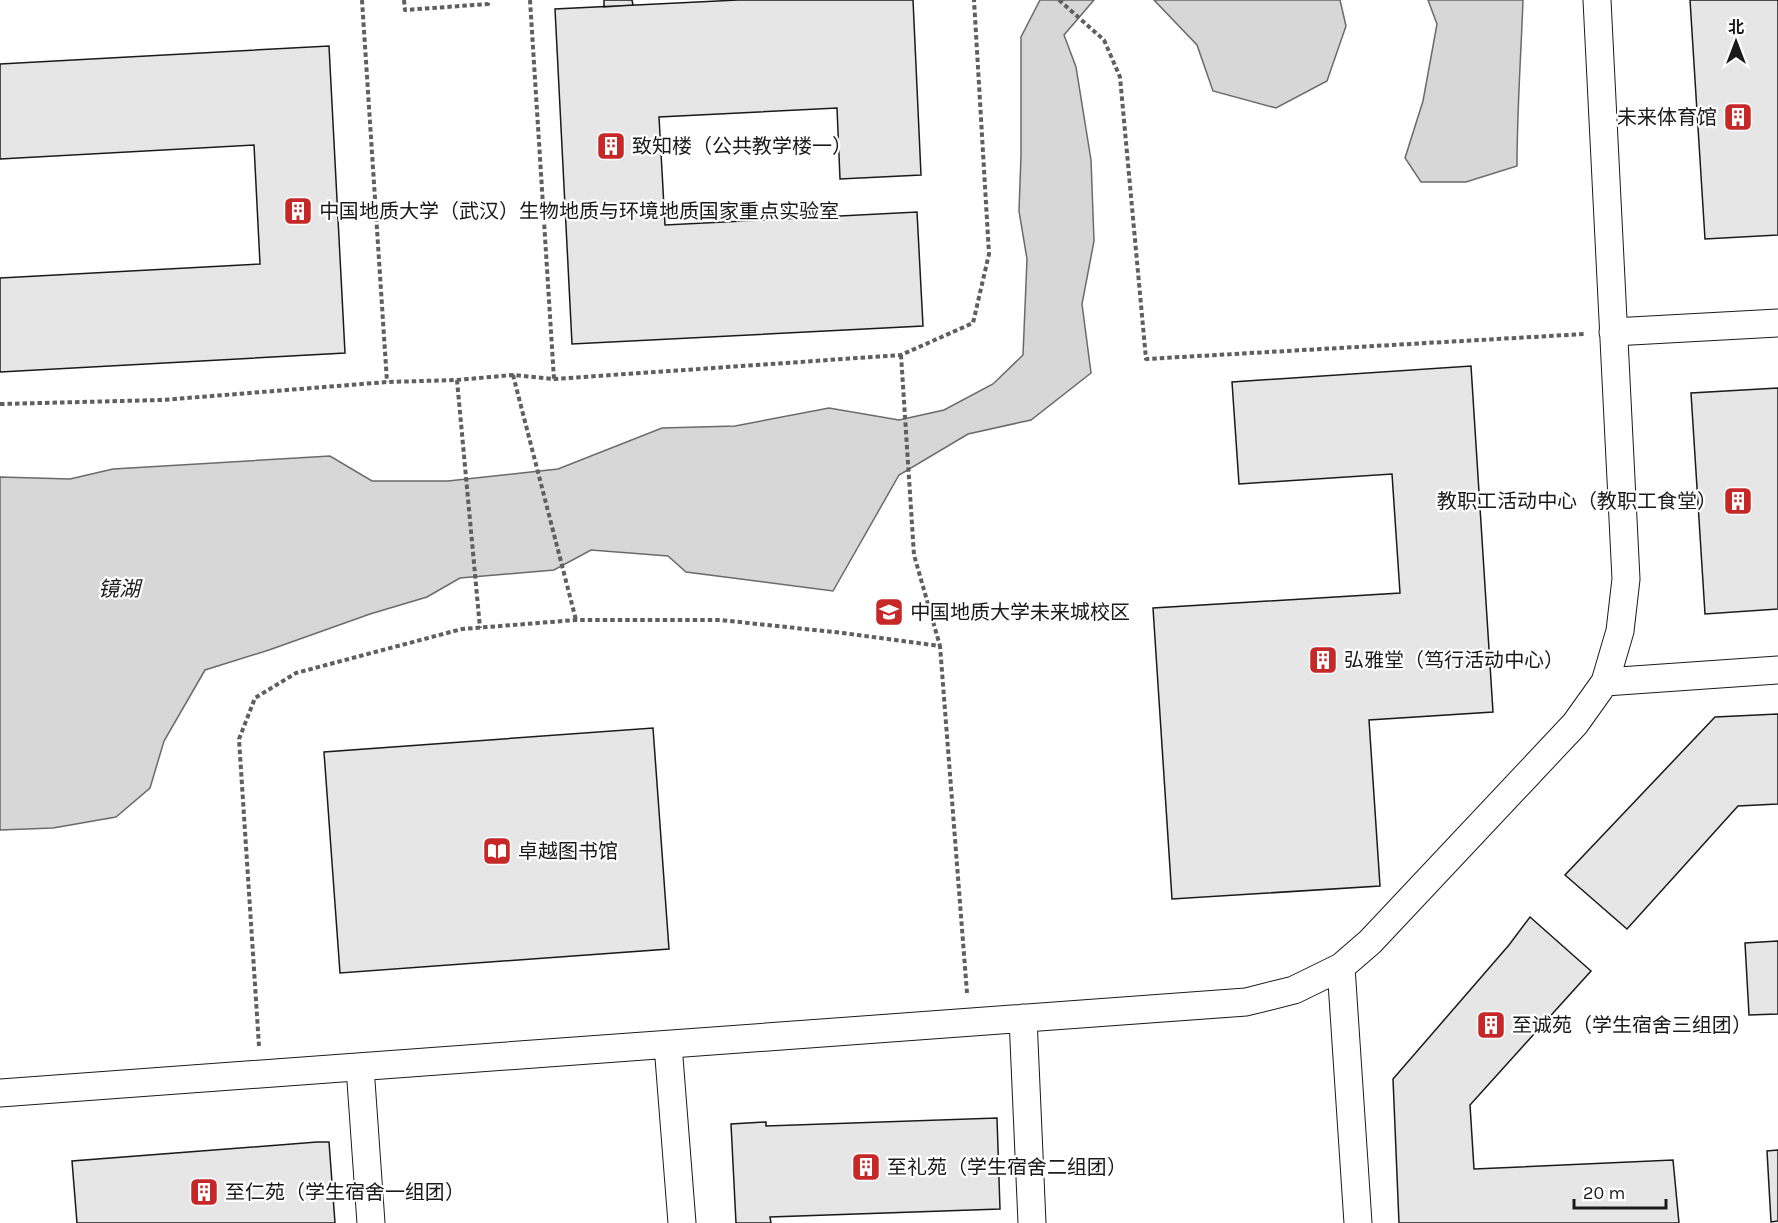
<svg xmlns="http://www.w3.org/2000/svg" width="1778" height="1223" viewBox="0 0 1778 1223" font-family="Karla,'Noto Sans SC',sans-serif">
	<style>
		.water { fill: #d7d7d7; stroke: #6a6a6a; stroke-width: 1.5 }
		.building { fill: #e6e6e6; stroke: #1a1a1a; stroke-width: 1.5 }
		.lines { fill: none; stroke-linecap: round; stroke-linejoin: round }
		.minor-casing { stroke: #1a1a1a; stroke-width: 29 }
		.path { stroke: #5f5f5f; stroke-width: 4; stroke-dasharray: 4.5 3; stroke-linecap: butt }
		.minor { stroke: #fff; stroke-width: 27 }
		.labels { text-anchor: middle; stroke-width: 4.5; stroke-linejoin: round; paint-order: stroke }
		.poi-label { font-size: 20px; fill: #1a1a1a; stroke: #fff; text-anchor: start }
		.water-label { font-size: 21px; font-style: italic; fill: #1a1a1a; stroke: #fff }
	</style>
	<rect width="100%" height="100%" fill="#fff"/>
	<!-- water -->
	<path class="water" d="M1040 0H1094L1064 35 1076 67 1091 160 1094 241 1082 304 1091 373 1031 420 968 434 899 475 833 591 686 572 668 556 591 550 554 570 460 578 427 597 370 614 269 650 205 670 164 741 150 788 116 817 53 828 0 830V477L70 479 113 469 330 456 372 481H448L558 469 662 428 735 426 829 408 899 420 944 410 993 384 1023 355 1027 259 1019 211 1021 156V37Z
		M1154 0H1340L1346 26 1327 81 1276 108 1213 91 1197 45Z
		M1428 0H1523C1521 55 1517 111 1517 166L1466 182H1421L1405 158 1423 101 1437 24Z"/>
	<!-- building -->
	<path class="building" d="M604 0H632L633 5 604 7Z
		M738 0H913L921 175 840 179 837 108 659 117 665 225 917 212 923 326 572 344 555 9Z
		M1690 0H1778V235L1705 239Z
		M329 46 345 353 0 372V278L260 264 254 145 0 159V64Z
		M1471 366 1493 712 1369 720 1380 886 1172 899 1153 608 1400 593 1392 474 1239 484 1232 382Z
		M1778 388V609L1705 614 1691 393Z
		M1778 714V804L1738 806 1627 929 1565 875 1715 717Z
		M653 728 669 949 340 973 324 752Z
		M1530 917 1591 971 1470 1105 1474 1169 1673 1160 1679 1223H1399L1393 1079 1509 945Z
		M1778 941V1014L1749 1015 1745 943Z
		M997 1118 1000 1209 770 1217 771 1223H736L731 1124 766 1122V1126Z
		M317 1142H329L335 1223H77L72 1161Z
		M1778 1150V1221L1771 1222 1767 1151Z"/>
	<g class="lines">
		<!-- minor casing -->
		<g class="minor-casing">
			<path id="minor" d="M1613 332 1778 323
				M1605 682 1778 670
				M1341 967 1358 1223
				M1023 1018 1032 1223
				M668 1045 682 1223
				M360 1067 371 1223
				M0 1093 1246 1002 1294 990 1341 967 1370 942 1575 724 1605 682 1620 631 1626 579 1597 0"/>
		</g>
		<!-- path -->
		<path class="path" d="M362 0 387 382
			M404 0 405 10 488 4V0
			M530 0 554 379
			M1059 0 1104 40 1120 77 1146 359 1585 334
			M901 355 914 555 940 646
			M513 375 576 620
			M457 380 480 628
			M0 404 162 400 387 382 457 380 513 375 554 379 901 355 973 323 989 254 974 0
			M259 1046 239 739 255 698 296 673 462 629 576 620H720L843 633 940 646 967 993"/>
		<!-- minor -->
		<use href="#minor" class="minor"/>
	</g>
	<!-- icons -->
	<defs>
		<g id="building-square" transform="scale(1.5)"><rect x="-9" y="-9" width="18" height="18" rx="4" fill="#c62828" stroke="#fff"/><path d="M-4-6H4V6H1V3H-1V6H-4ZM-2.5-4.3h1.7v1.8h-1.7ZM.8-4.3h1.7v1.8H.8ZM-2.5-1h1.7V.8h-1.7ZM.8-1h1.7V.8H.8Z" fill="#fff"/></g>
		<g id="university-square" transform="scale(1.5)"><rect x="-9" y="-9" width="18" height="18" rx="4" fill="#c62828" stroke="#fff"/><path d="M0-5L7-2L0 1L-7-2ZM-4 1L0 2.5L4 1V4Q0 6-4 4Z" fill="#fff"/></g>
		<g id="library-square" transform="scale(1.5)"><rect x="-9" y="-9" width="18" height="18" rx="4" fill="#c62828" stroke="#fff"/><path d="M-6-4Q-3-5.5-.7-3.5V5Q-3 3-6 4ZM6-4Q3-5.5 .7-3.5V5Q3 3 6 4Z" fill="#fff"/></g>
	</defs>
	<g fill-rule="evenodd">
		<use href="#building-square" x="1738" y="117"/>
		<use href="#building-square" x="611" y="146"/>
		<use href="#building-square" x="298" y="211"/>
		<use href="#building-square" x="1738" y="501"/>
		<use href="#university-square" x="889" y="612"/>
		<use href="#building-square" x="1323" y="660"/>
		<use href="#library-square" x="497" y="851"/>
		<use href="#building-square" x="1491" y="1025"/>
		<use href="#building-square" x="866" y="1167"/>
		<use href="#building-square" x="204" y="1192"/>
	</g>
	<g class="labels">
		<!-- poi labels -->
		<g class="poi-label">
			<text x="1717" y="124" text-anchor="end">未来体育馆</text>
			<text x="632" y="153">致知楼（公共教学楼一）</text>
			<text x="319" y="218">中国地质大学（武汉）生物地质与环境地质国家重点实验室</text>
			<text x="1717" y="508" text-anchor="end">教职工活动中心（教职工食堂）</text>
			<text x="910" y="619">中国地质大学未来城校区</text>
			<text x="1344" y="667">弘雅堂（笃行活动中心）</text>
			<text x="518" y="858">卓越图书馆</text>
			<text x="1512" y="1032">至诚苑（学生宿舍三组团）</text>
			<text x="887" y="1174">至礼苑（学生宿舍二组团）</text>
			<text x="225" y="1199">至仁苑（学生宿舍一组团）</text>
		</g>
		<!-- water labels -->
		<g class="water-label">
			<text x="119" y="596">镜湖</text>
		</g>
	</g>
	<!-- north arrow -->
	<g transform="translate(1736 42)" stroke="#ffffff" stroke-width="4.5" paint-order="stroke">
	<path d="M0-4.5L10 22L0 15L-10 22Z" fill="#1a1a1a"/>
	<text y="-9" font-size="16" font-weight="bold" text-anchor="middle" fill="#1a1a1a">北</text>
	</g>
	<!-- scale -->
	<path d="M1574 1199v9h92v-9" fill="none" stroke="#1a1a1a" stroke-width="3"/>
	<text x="1583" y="1199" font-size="18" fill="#1a1a1a" stroke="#ffffff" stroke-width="4.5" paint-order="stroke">20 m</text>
</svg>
